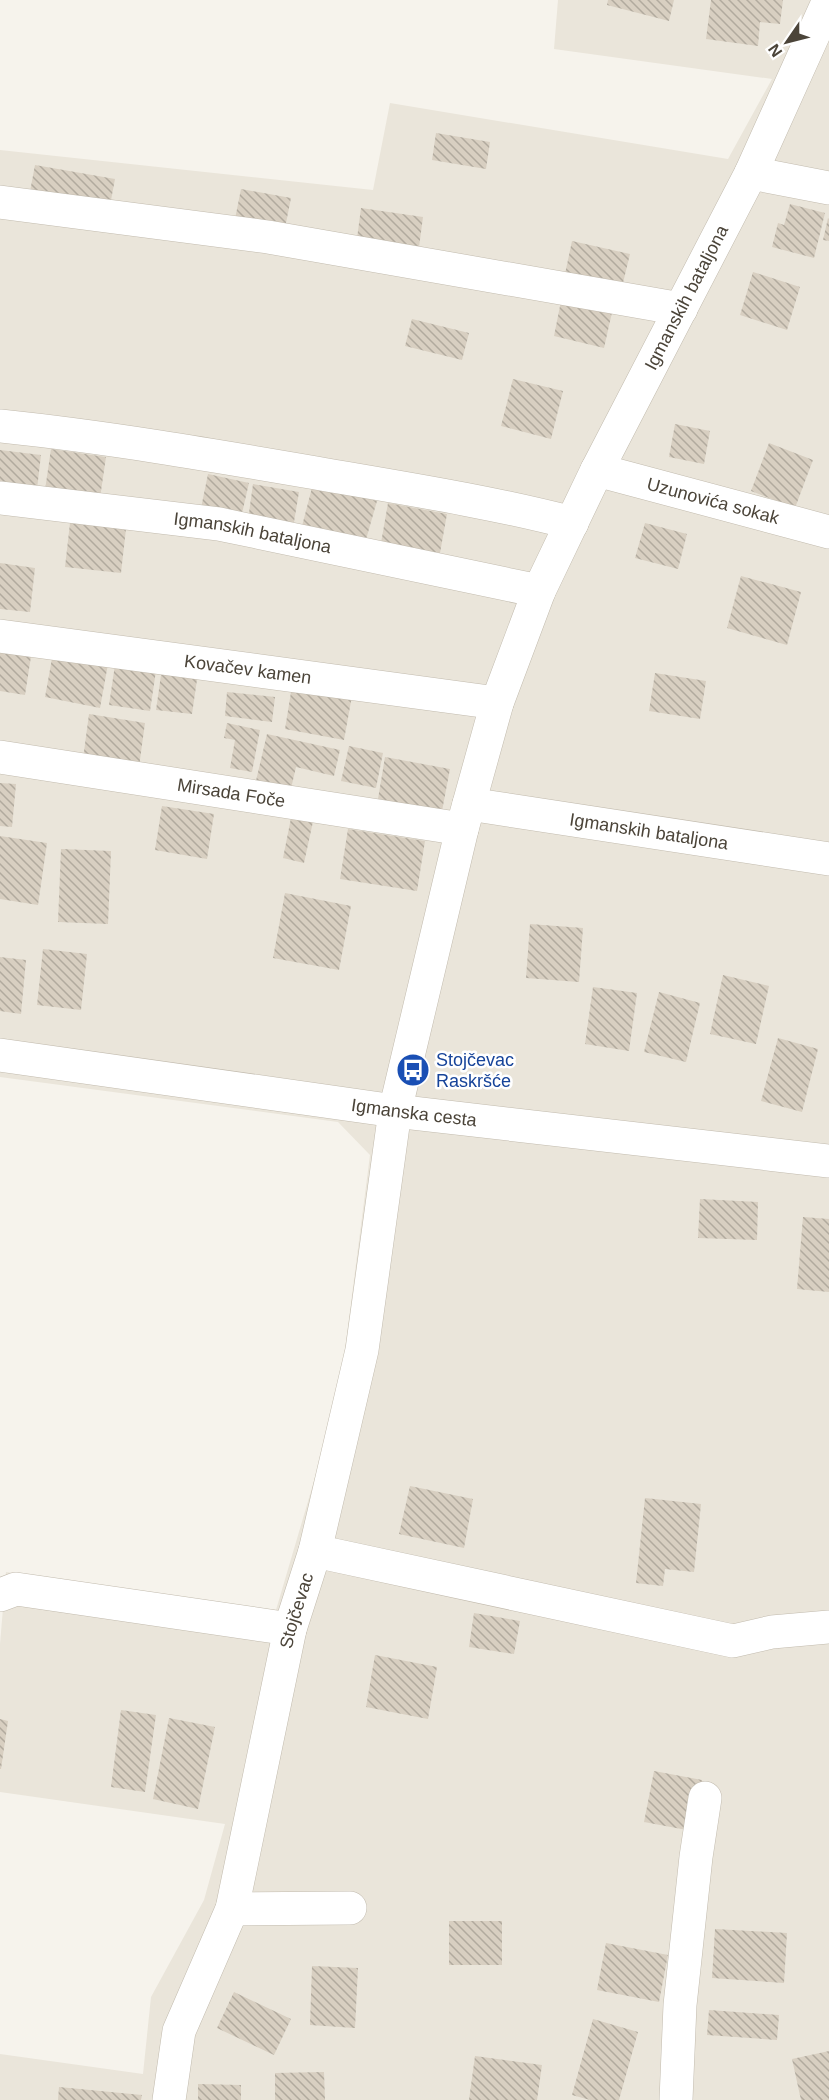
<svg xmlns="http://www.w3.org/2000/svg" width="829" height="2100" viewBox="0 0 829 2100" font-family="Helvetica,sans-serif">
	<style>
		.residential { fill: #eae5da }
		.building { fill: url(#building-back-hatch) }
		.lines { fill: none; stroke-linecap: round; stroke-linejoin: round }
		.minor-casing { stroke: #c2bbae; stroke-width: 34 }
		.minor { stroke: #fff; stroke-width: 33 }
		.labels { text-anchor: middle; stroke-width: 5; stroke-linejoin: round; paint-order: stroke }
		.street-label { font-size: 18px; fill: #4b4439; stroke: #fff }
		.transit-label { font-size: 18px; fill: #164399; stroke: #fff; text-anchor: start }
	</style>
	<defs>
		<pattern id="building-back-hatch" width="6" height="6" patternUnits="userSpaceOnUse" patternTransform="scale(1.5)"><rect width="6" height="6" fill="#d8cfc1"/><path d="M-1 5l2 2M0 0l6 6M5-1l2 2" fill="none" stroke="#b1aa9e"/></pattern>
	</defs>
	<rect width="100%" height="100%" fill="#f6f3ec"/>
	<!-- residential -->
	<path class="residential" d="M558 0H829V2100H0V2054L143 2074 151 1997 204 1900 225 1824 0 1792V1644L6 1572 276 1610 339 1396 370 1155 338 1122 0 1077V150L373 190 390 103 728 159 772 79 554 49Z"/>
	<!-- building -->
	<path class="building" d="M608 0H674L669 21 607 5Z
		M711 0H783L780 24 760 22 758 46 706 39Z
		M436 133 490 142 486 169 432 160Z
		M35 165 115 179 108 216 28 202Z
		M241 189 291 198 285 228 235 219Z
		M790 204 825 213 814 258 772 247 778 223 784 225Z
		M361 208 423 217 418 255 356 246Z
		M828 218 829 219V241L823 240Z
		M572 241 630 254 622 287 565 274Z
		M753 272 800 287 787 330 740 315Z
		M562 296 613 308 604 348 554 336Z
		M412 319 469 333 462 360 405 346Z
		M513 379 563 391 551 439 501 426Z
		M675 424 710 431 704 464 669 457Z
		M769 443 813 460 795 508 751 491Z
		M51 449 106 457 100 498 45 490Z
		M0 450 41 455 37 489 0 484Z
		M208 474 249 483 240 522 200 513Z
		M253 484 299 492 293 528 248 520Z
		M313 484 377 501 365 543 302 526Z
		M388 503 447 514 440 553 381 543Z
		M70 523 126 529 121 573 65 567Z
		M645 523 687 534 678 569 635 558Z
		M0 563 35 568 30 612 0 609Z
		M741 576 801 592 787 645 727 628Z
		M0 645 32 650 25 695 0 691Z
		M53 653 108 664 100 708 45 697Z
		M116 658 157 664 150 711 109 705Z
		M162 668 198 673 192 714 156 710Z
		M655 673 706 681 700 719 649 711Z
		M292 686 352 696 344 740 285 729Z
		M227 692 275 697 272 722 225 716Z
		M89 714 145 723 139 767 83 759Z
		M227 723 260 730 252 772 230 768 235 740 224 738Z
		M267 734 340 750 334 776 296 767 290 793 255 785Z
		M349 746 383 753 376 788 341 781Z
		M385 757 450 769 442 811 378 799Z
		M0 783 16 784 12 827 0 826Z
		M162 806 214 814 207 859 155 850Z
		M292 813 314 817 304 863 283 858Z
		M348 829 425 841 417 891 340 879Z
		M0 836 47 843 38 905 0 899Z
		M61 849 111 851 108 924 58 922Z
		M285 893 351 906 339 970 273 958Z
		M530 924 583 928 579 982 526 978Z
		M43 949 87 954 81 1010 37 1005Z
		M0 957 26 960 21 1014 0 1011Z
		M723 975 769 986 756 1044 710 1034Z
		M593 987 637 993 629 1051 585 1044Z
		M659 992 700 1003 686 1062 644 1052Z
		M778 1038 818 1049 802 1112 761 1101Z
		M700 1199 758 1202 757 1240 698 1238Z
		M803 1217 829 1219V1292L797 1289Z
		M410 1486 473 1499 464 1548 399 1534Z
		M645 1498 701 1504 694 1572 665 1569 663 1586 636 1583Z
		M474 1613 520 1621 514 1654 469 1647Z
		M375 1655 437 1667 428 1719 366 1707Z
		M121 1710 156 1715 145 1792 111 1787Z
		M169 1718 215 1727 198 1809 153 1799Z
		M0 1719 8 1721 1 1769H0Z
		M654 1771 702 1780 692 1831 644 1822Z
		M449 1921H502V1965H449Z
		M715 1929 787 1933 784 1983 712 1978Z
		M606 1943 668 1955 659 2002 597 1990Z
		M312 1966 358 1968 355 2028 310 2025Z
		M234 1992 291 2019 274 2055 217 2028Z
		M709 2010 779 2015 777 2040 707 2035Z
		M593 2019 638 2032 619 2100H590L572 2095Z
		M829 2051V2100H801L792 2059Z
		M475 2056 542 2065 537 2100H469Z
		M324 2072 325 2100H275V2073Z
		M198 2084 241 2085V2100H198Z
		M59 2087 142 2095 141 2100H58Z"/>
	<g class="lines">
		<!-- minor casing -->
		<g class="minor-casing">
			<g id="minor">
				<path d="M751 173 829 188"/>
				<path d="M0 202 268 237 681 309"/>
				<path d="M0 426C106 437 211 455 316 473 402 488 487 501 572 523"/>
				<path id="s1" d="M597 470 829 532"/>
				<path id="s2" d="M0 498 219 524 539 591"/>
				<path id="s3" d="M0 636 497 703"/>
				<path id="s4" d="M0 757 462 829"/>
				<path id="s5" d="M469 804 829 859"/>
				<path id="s6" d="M0 1055 395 1111 829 1161"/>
				<path d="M315 1551 733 1641 772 1632 829 1627"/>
				<path d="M0 1595 16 1589 290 1629"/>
				<path d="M232 1909 350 1908"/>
				<path id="s7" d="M169 2100 179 2031 232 1909 290 1629 315 1551 362 1350 395 1111 462 829 497 703 539 591 597 470 751 173 829 0"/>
				<path d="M676 2100 680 2005 696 1857 705 1798"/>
			</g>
		</g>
		<!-- minor -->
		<use href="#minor" class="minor"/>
	</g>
	<!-- icons -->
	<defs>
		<g id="bus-disc" transform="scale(1.725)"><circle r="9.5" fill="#1a4fb4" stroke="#fff"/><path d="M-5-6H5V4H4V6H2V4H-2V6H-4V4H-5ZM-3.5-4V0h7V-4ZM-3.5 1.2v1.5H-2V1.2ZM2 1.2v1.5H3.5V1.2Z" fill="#fff"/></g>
	</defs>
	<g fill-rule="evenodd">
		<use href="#bus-disc" x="413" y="1070"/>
	</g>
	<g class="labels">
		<!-- street labels -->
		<g class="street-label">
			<text dy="6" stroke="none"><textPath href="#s7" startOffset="1887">Igmanskih bataljona</textPath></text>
			<text dy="6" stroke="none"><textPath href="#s1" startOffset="120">Uzunovića sokak</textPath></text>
			<text dy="6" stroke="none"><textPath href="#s2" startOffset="255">Igmanskih bataljona</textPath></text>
			<text dy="6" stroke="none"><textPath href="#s3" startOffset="250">Kovačev kamen</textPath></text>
			<text dy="6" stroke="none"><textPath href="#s4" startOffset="234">Mirsada Foče</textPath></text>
			<text dy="6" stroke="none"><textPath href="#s5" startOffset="182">Igmanskih bataljona</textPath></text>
			<text dy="6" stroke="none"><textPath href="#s6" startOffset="418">Igmanska cesta</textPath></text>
			<text dy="6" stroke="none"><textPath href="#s7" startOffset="508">Stojčevac</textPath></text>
		</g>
		<!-- transit labels -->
		<g class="transit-label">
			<text x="436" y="1066">Stojčevac<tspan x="436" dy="21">Raskršće</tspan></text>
		</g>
	</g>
	<!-- north arrow -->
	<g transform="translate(787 42) rotate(235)" stroke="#ffffff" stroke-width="4.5" paint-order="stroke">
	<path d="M0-4.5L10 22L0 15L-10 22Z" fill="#4b4439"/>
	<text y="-9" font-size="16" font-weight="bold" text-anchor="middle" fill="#4b4439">N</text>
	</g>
</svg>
